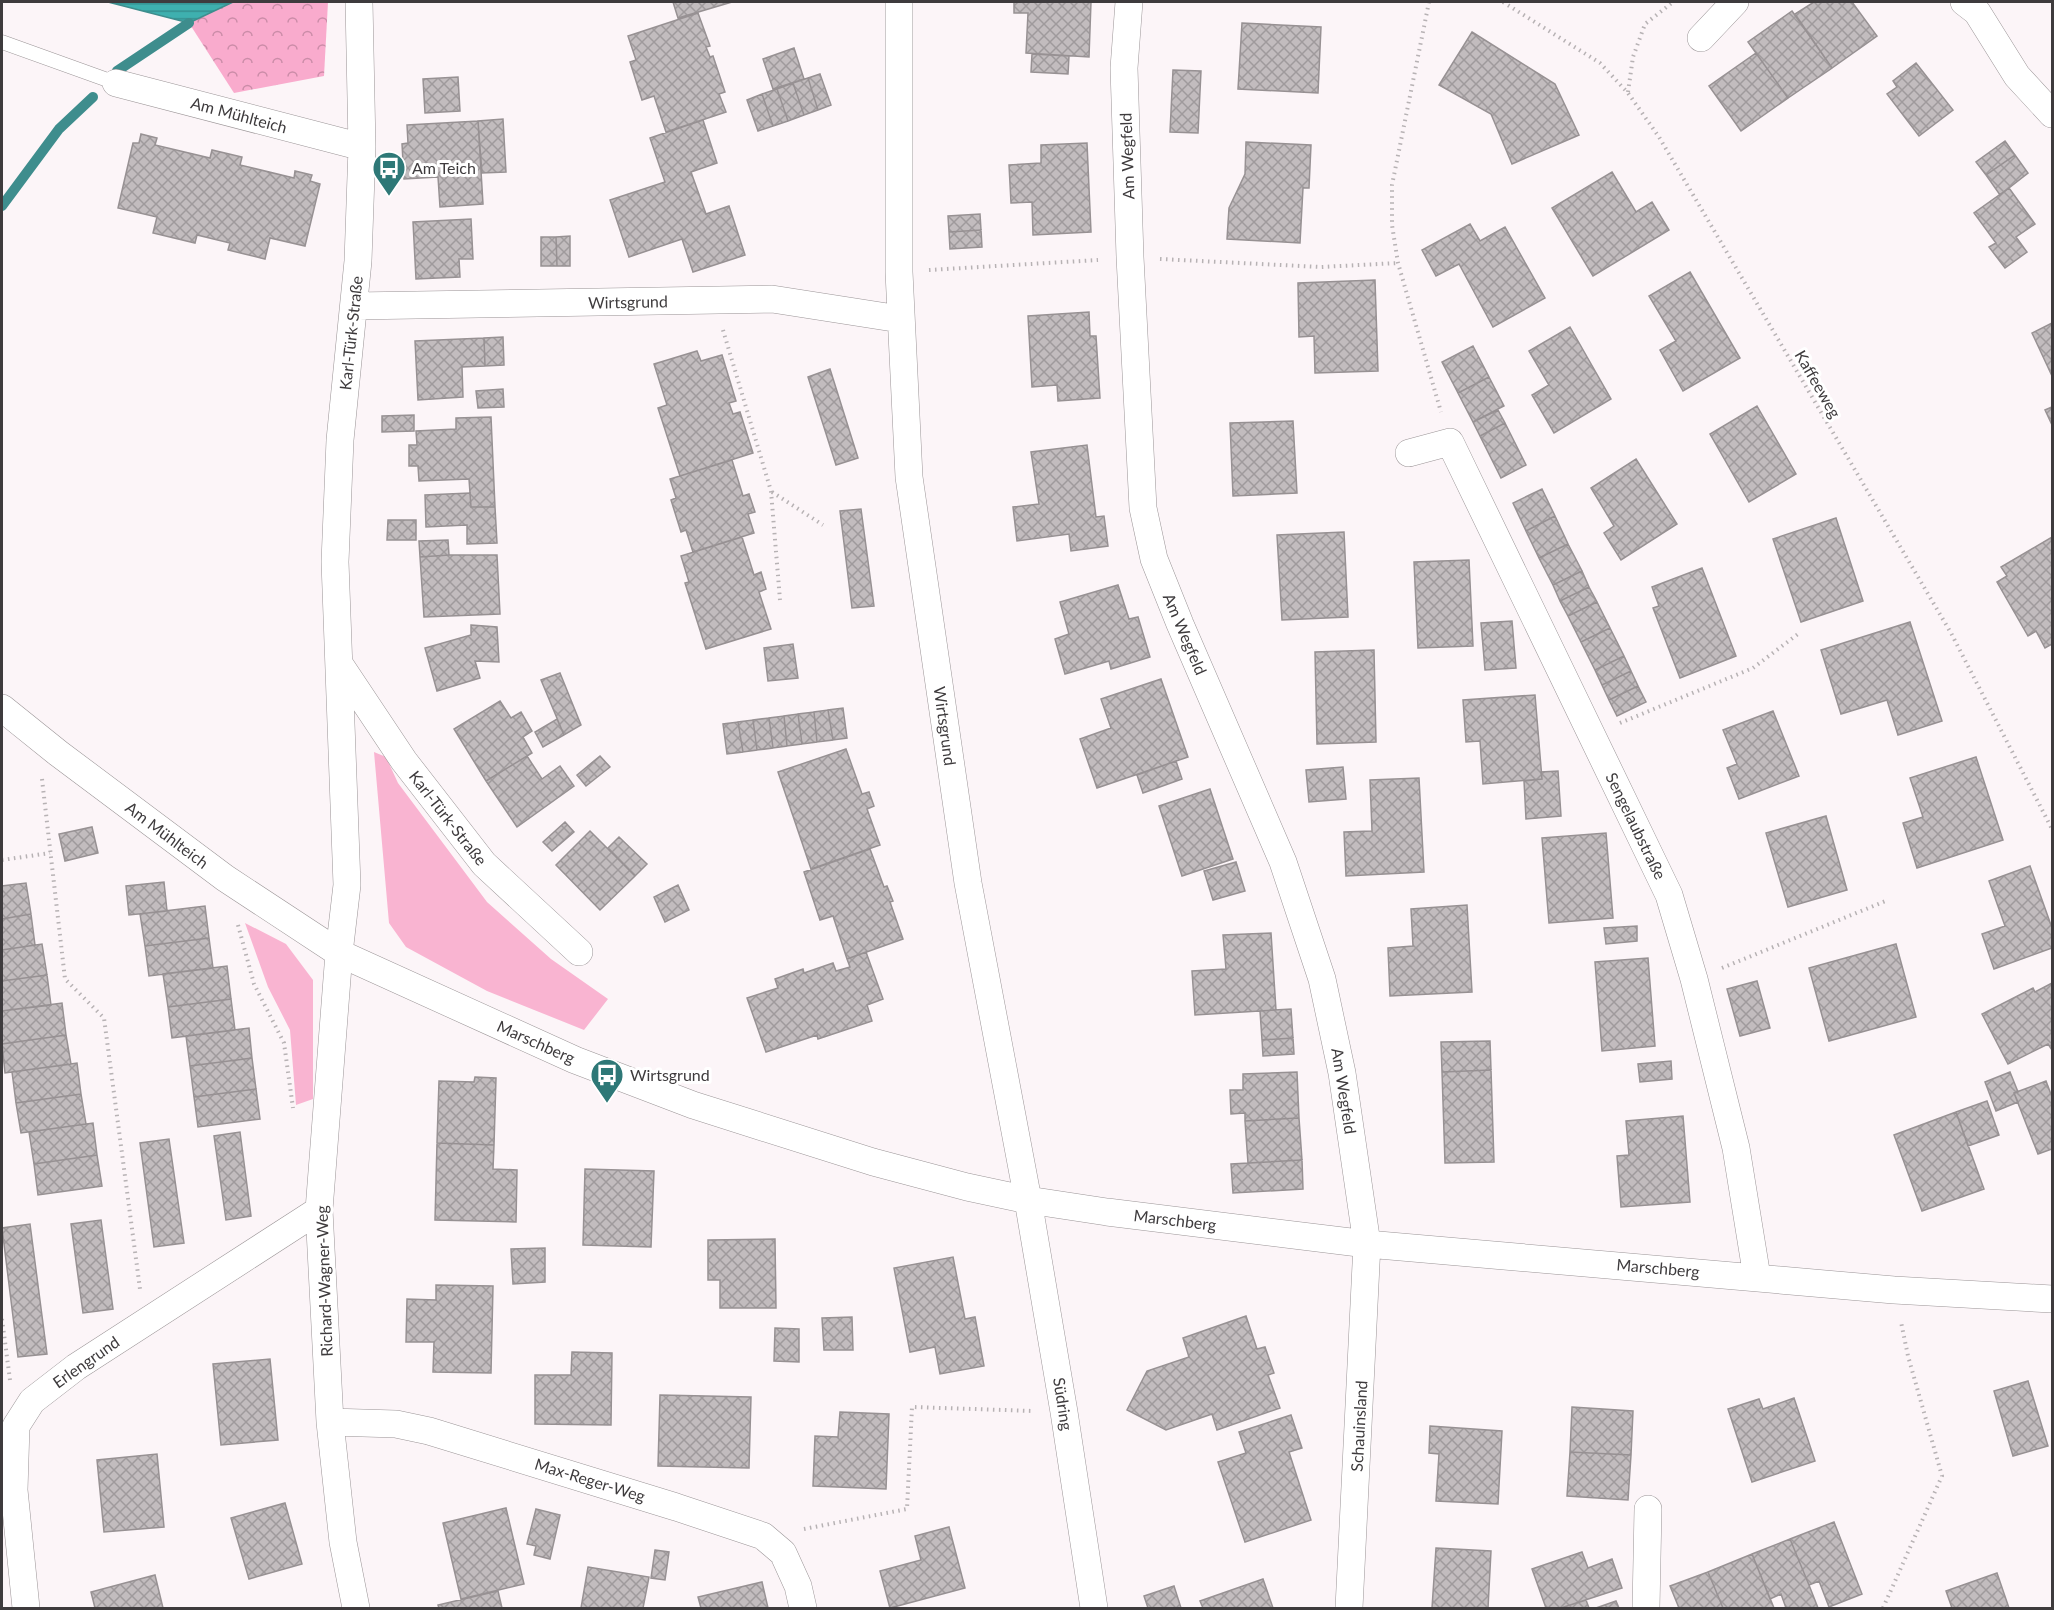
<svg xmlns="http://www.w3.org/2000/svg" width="2054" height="1610" viewBox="0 0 2054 1610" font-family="Lato,sans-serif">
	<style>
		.grass { fill: #f9b4d1 }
		.forest { fill: url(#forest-crowns) }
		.water { fill: url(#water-rules); stroke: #3e8d8d; stroke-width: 1.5 }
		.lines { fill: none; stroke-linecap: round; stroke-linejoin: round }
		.stream { stroke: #3e8d8d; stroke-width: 10 }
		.building { fill: url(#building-cross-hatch); stroke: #979193; stroke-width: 1.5 }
		.lane-casing { stroke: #9b9597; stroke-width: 15 }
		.street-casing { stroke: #9b9597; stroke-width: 28 }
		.path { stroke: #b7b2b4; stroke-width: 4; stroke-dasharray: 1.5 4.5; stroke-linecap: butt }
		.lane { stroke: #fff; stroke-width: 14 }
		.street { stroke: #fff; stroke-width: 27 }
		.labels { text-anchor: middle; stroke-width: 6; stroke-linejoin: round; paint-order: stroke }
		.street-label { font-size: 16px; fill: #3e3b3d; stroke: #fff }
		.poi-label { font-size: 16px; fill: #3e3b3d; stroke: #fff; text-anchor: start }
	</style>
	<defs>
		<pattern id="forest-crowns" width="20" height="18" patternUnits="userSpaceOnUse" patternTransform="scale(1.5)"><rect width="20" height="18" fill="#f9abcd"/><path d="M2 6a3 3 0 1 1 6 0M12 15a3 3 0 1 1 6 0" fill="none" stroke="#cb8ca8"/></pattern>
		<pattern id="water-rules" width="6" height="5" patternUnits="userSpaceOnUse" patternTransform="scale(1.5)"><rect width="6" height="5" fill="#3eb0af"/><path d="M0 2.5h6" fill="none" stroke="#359090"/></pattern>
		<pattern id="building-cross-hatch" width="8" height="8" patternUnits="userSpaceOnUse" patternTransform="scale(1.5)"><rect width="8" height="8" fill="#c2bcbe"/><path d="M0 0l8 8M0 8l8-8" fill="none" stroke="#9f9a9c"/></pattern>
	</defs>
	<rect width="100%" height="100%" fill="#fcf5f8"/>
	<!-- grass -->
	<path class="grass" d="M374 752 386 757 398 783 487 902 551 959 608 999 584 1030 487 991 406 947 389 923Z
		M245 923 286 944 313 980V1099L296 1105 290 1030 268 987Z"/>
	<!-- forest -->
	<path class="forest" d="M233 2H328L324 76 234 93 189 23Z"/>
	<!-- water -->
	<path class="water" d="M108 2H233L189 23Z"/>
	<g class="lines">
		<!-- stream -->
		<path class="stream" d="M117 71 189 23
			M2 206 59 129 93 97"/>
	</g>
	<!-- building -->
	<path class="building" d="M673 2H732L678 18Z
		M1014 2H1091L1089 57 1026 53 1028 13H1014Z
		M1814 2H1852L1877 36 1832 68 1795 14Z
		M1792 11 1832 68 1788 98 1748 42Z
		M698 13 710 46 706 47 710 57 713 56 725 92 719 94 726 112 666 132 654 96 642 100 630 62 636 60 628 36Z
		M1242 23 1321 27 1318 93 1238 89Z
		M1472 32 1555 84 1579 135 1512 164 1491 114 1439 85Z
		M794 48 804 79 773 89 763 59Z
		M1756 53 1788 98 1741 131 1709 86Z
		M1032 54 1069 56 1068 74 1031 72Z
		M1916 63 1953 110 1919 136 1887 94 1897 87 1893 81Z
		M1173 70 1201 71 1198 133 1170 132Z
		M820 74 831 105 818 110 808 78Z
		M458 77 460 111 425 113 423 79Z
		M808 78 818 110 804 115 793 83Z
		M793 83 804 115 788 121 777 89Z
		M777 89 788 121 773 126 762 94Z
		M762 94 773 126 758 131 747 100Z
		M503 119 506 172 482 173 478 121Z
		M703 120 717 163 691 172 706 214 729 206 745 255 693 272 682 239 629 257 610 200 665 182 650 138Z
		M478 121 483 204 440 207 438 177 404 179 402 144 408 143 407 125Z
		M141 134 157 138 155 145 210 158 212 150 242 157 240 165 294 178 295 171 312 175 310 181 320 184 305 246 270 238 265 259 228 250 230 243 197 235 195 243 153 233 157 217 118 208 133 143H139Z
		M2005 141 2015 155 1986 175 1976 162Z
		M1246 142 1311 145 1309 188H1303L1300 243 1227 239 1229 208 1245 174Z
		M1087 143 1091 232 1033 235 1032 202 1011 203 1009 165 1041 163V145Z
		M2015 155 2028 173 2000 195 1986 175Z
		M1612 172 1636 212 1652 202 1669 230 1593 276 1552 208Z
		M2009 188 2035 224 2016 237 2027 252 2005 268 1989 247 1996 243 1974 213Z
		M980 214 981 230 949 232 948 216Z
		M471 219 473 259H459L460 277 416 279 413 222Z
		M1470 224 1480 241 1505 227 1545 298 1493 327 1459 264 1436 276 1422 250Z
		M981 230 982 247 950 249 949 232Z
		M570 236V266H557L556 237Z
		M541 237H556L557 266H541Z
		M1690 272 1740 358 1683 391 1660 350 1676 341 1649 296Z
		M1375 280 1378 371 1315 373 1314 336 1299 337 1298 283Z
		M1089 312 1090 336H1096L1100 398 1058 401 1057 385 1032 387 1028 316Z
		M2052 323V376L2032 333Z
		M1570 327 1611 399 1554 433 1532 395 1549 385 1529 351Z
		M503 337 504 365 485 366 484 338Z
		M484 338 485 366 462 367 463 397 418 400 415 341Z
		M1473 346 1489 377 1458 393 1442 362Z
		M697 351 701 361 722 355 736 401 729 403 733 414 740 412 753 453 680 476 658 408 667 405 654 364Z
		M830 369 858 458 836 465 808 377Z
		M1489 377 1504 406 1473 422 1458 393Z
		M503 389 504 407 478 408 476 391Z
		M1757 406 1796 474 1749 502 1710 434Z
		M2052 407V425L2045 410Z
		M1498 410 1505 423 1480 436 1473 422Z
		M414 415V431L382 432V416Z
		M491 417 495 507H471L469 479 419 481 418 466H409V445H417L416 431 456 429V418Z
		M1293 421 1297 493 1233 496 1230 423Z
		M1505 423 1526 465 1501 478 1480 436Z
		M1087 445 1096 517 1104 516 1108 546 1071 551 1069 534 1017 541 1013 507 1039 504 1031 452Z
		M1636 459 1677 524 1621 560 1604 533 1614 526 1591 488Z
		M732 460 743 496 749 494 755 512 748 514 754 533 693 552 686 530 681 532 671 500 676 498 670 479Z
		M1542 489 1555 516 1526 531 1513 503Z
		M470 493 471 507H495L497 543 467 544V525L426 527 425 495Z
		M861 509 874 606 852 608 840 511Z
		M1555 516 1568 544 1539 558 1526 531Z
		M1836 518 1863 601 1801 622 1773 539Z
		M388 520H416V540H387Z
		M1344 532 1348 617 1282 620 1277 535Z
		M742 537 754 575 761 572 766 589 759 592 771 629 706 649 685 583 689 582 681 556Z
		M2052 537V644L2045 648 2036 631 2028 636 1997 582 2007 576 2001 567Z
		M448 540 449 555 420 557 419 541Z
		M1568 544 1582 571 1553 585 1539 558Z
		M449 555H497L500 614 424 617 420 557Z
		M1469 560 1473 646 1418 648 1414 562Z
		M1702 568 1736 656 1680 678 1653 608 1659 606 1652 587Z
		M1582 571 1589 587 1560 601 1553 585Z
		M1118 585 1129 619 1138 617 1150 657 1111 669 1109 661 1065 674 1055 639 1069 634 1060 602Z
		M1589 587 1597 602 1568 616 1560 601Z
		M1597 602 1610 628 1581 642 1568 616Z
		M1512 621 1516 668 1485 670 1481 623Z
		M1910 622 1942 721 1898 735 1887 700 1841 714 1821 650Z
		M471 625 497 627 499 662 475 661 480 678 437 691 425 648 471 635Z
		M1610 628 1624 656 1595 670 1581 642Z
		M793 644 798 678 768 681 764 648Z
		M1374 650 1376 742 1317 744 1315 652Z
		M1624 656 1631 671 1602 685 1595 670Z
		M1631 671 1638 686 1609 700 1602 685Z
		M560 673 581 725 564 735 541 680Z
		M1161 679 1188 757 1097 788 1080 739 1111 728 1101 699Z
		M1638 686 1646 702 1617 716 1609 700Z
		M1535 695 1542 779 1483 784 1480 741 1466 742 1463 700Z
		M500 701 511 718 521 712 532 731 523 737 532 753 486 781 454 729Z
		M843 708 847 738 833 740 828 710Z
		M828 710 833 740 817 742 814 712Z
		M1773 711 1799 776 1739 799 1727 768 1737 764 1723 730Z
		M814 712 817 742 802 744 798 714Z
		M798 714 802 744 787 746 784 716Z
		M784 716 787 746 773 748 769 718Z
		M769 718 773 748 757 750 753 720Z
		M557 719 564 735 543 747 535 732Z
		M753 720 757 750 743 752 738 722Z
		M738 722 743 752 727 754 723 724Z
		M846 749 862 794 869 792 874 806 867 809 880 845 811 869 778 772Z
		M527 756 542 779 560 766 574 786 517 827 486 781Z
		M600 756 610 767 586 786 577 775Z
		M1976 757 2003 840 1917 868 1903 823 1923 817 1910 778Z
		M1176 761 1182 779 1143 793 1137 775Z
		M1343 767 1346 799 1309 802 1306 770Z
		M1558 771 1561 816 1526 819 1524 781 1542 779 1541 772Z
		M1419 778 1424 872 1346 876 1344 832 1372 831 1370 780Z
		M1210 789 1233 859 1182 876 1159 806Z
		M1826 816 1847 890 1788 907 1766 833Z
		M565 822 574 832 552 851 543 842Z
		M92 827 98 853 65 861 59 834Z
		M590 831 635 876 600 910 556 865Z
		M1606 833 1613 918 1549 923 1542 838Z
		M619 837 647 864 635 876 608 848Z
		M870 849 884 887 887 886 893 901 890 902 903 939 847 959 833 916 820 920 804 872Z
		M1236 862 1245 891 1213 900 1204 871Z
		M2030 866 2052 928V948L1994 969 1982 934 2005 926 1989 881Z
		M164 882 167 911 129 915 126 886Z
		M26 883 31 914 2 919V886Z
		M678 885 689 910 665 922 654 897Z
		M1467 905 1472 992 1390 996 1388 948 1413 946 1411 909Z
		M205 906 209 938 145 946 140 914Z
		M31 914 35 945 2 950V919Z
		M1637 926V941L1606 944 1604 928Z
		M1271 933 1276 1010 1195 1015 1192 971 1226 969 1223 935Z
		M209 938 213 968 149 976 145 946Z
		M42 944 47 975 2 981V950Z
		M1896 944 1916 1017 1829 1041 1809 968Z
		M866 952 883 999 867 1005 872 1021 818 1039 817 1035 766 1052 747 998 778 988 775 979 803 969 804 973 833 963 836 971 850 967 847 959Z
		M1648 958 1655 1046 1602 1051 1595 962Z
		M227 966 231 999 168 1007 163 974Z
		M47 975 51 1005 2 1011V981Z
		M1757 981 1770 1028 1740 1036 1727 989Z
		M2052 983V1050L2048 1044 2008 1064 1982 1014 2033 988 2035 992Z
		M231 999 235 1030 172 1038 168 1007Z
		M62 1003 66 1035 2 1044V1011Z
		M1291 1009 1293 1038 1262 1040 1260 1011Z
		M249 1028 252 1058 190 1066 186 1036Z
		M66 1035 71 1064 5 1073 2 1044Z
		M1293 1038 1294 1054 1263 1056 1262 1040Z
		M1490 1041 1491 1070 1442 1072 1441 1042Z
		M252 1058 256 1089 194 1097 190 1066Z
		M1671 1061 1672 1079 1640 1082 1638 1064Z
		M77 1063 81 1094 16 1103 12 1072Z
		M1491 1070 1494 1162 1445 1163 1442 1072Z
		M1297 1072 1299 1118 1245 1121V1113L1231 1114 1230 1090H1243V1074Z
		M2010 1072 2018 1092 2014 1093 2018 1102 1996 1111 1985 1082Z
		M475 1077 496 1078 494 1145 437 1143 439 1081 474 1082Z
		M2046 1081 2052 1097V1149L2038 1154 2014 1093Z
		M256 1089 260 1119 198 1127 194 1097Z
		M81 1094 86 1124 21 1133 16 1103Z
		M1987 1101 1999 1135 1968 1146 1956 1112Z
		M1956 1112 1984 1189 1922 1211 1894 1135Z
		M1683 1116 1690 1202 1621 1207 1617 1156 1629 1155 1626 1121Z
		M1299 1118 1302 1160 1248 1163 1245 1121Z
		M93 1123 97 1155 34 1164 29 1132Z
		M240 1132 251 1216 226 1220 214 1136Z
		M169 1139 184 1243 154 1247 140 1143Z
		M437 1143 494 1145 493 1169 517 1170 516 1222 435 1220Z
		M97 1155 102 1186 38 1195 34 1164Z
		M1302 1160 1303 1189 1233 1193 1231 1164Z
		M585 1169 654 1171 651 1247 583 1245Z
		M101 1220 113 1309 83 1313 71 1224Z
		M30 1224 47 1354 18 1357 2 1228Z
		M775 1239 776 1308H720V1280H708V1240Z
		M545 1248V1282L513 1284 511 1249Z
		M953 1257 965 1319 975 1317 984 1366 940 1374 935 1347 910 1352 894 1268Z
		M436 1285 493 1286 491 1373 433 1372 434 1342H406L407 1299 436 1300Z
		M1246 1316 1257 1349 1265 1347 1274 1373 1268 1375 1280 1408 1217 1430 1212 1414 1166 1430 1127 1410 1147 1371 1189 1357 1183 1338Z
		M852 1317 853 1350H824L822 1318Z
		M775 1328 799 1329V1362L774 1361Z
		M572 1352 612 1353 611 1425 535 1424V1375H571Z
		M270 1359 278 1440 221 1445 213 1364Z
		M2028 1381 2048 1446 2013 1456 1994 1391Z
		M660 1395 751 1397 749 1468 658 1466Z
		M1794 1398 1815 1461 1752 1482 1728 1409 1759 1399 1763 1409Z
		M1572 1407 1633 1411 1631 1455 1570 1452Z
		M840 1412 889 1414 886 1489 813 1486 815 1436 838 1437Z
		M1291 1415 1302 1448 1289 1452 1311 1520 1245 1542 1218 1462 1246 1453 1239 1432Z
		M1430 1426 1502 1431 1498 1504 1436 1501 1439 1454 1429 1453Z
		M1570 1452 1631 1455 1628 1500 1567 1496Z
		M157 1454 164 1527 104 1532 97 1460Z
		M285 1503 302 1564 249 1579 231 1518Z
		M506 1508 524 1584 461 1599 443 1523Z
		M536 1509 560 1515 550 1559 534 1555 536 1546 527 1544Z
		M1834 1522 1862 1594 1829 1607 1819 1581 1809 1585 1790 1539Z
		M949 1527 965 1588 890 1608 880 1571 921 1560 915 1536Z
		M1790 1539 1809 1585 1818 1608H1786L1781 1594 1770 1599 1752 1554Z
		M1436 1548 1491 1551 1488 1608H1432Z
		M655 1550 669 1552 665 1580 651 1578Z
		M1582 1552 1588 1568 1612 1559 1622 1588 1561 1608H1546L1532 1569Z
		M1752 1554 1774 1608H1723L1708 1572Z
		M588 1567 649 1577 643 1608H581Z
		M1708 1572 1723 1608H1679L1670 1586Z
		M1997 1573 2009 1608H1952L1946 1591Z
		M155 1575 163 1608H95L91 1592Z
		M1263 1579 1273 1608H1203L1200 1601Z
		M762 1582 768 1608H701L698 1597Z
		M1174 1586 1181 1608H1148L1144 1596Z
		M498 1591 502 1608H439L438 1605Z
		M1586 1600 1589 1608H1561Z
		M1616 1601 1619 1608H1596Z"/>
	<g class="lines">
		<!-- lane casing -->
		<g class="lane-casing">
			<path id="lane" d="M2 42 116 83"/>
		</g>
		<!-- street casing -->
		<g class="street-casing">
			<path id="street" d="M899 2V272L909 477 968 883 1028 1200 1064 1412 1094 1608
				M1129 2 1124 68 1130 257 1143 508 1154 559 1180 624 1283 862 1322 979 1342 1073 1367 1244 1349 1608
				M1964 2 1977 12 2017 76 2052 114
				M1701 38 1735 2
				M116 83 362 147
				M354 306 772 299 900 319
				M1409 453 1450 442 1669 895 1694 979 1736 1148 1757 1277
				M340 665 404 761 484 864 579 952
				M2 708 58 753 225 878 339 953 575 1060 693 1105 873 1162 967 1187 1028 1200 1107 1212 1367 1244 1894 1290 2052 1299
				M330 1422 396 1424 429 1431 676 1507 763 1536 783 1553 798 1586 803 1608
				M26 1608 14 1490 16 1426 32 1401 76 1367 319 1210
				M356 1608 343 1542 330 1422 319 1210 339 953 347 885 335 562 340 440 358 261 362 147 359 2
				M1646 1608 1648 1509"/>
		</g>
		<!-- path -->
		<path class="path" d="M1429 2 1392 185V225L1398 263 1441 412
			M1503 2 1600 63 1628 93 1659 137 1951 633 2052 829
			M1628 92 1633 57 1645 24 1673 2
			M1160 259 1321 267 1398 263
			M929 270 1098 260
			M723 330 771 491 780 600
			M772 492 823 525
			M1620 723 1753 668 1798 634
			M42 779 65 979 104 1018 140 1289
			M2 860 50 853
			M238 925 254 984 284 1043 293 1108
			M1722 968 1888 900
			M2 1319 10 1380
			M804 1529 907 1509 912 1407 1034 1411
			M1883 1608 1942 1476 1908 1356 1901 1322"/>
		<!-- lane -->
		<use href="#lane" class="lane"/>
		<!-- street -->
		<use href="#street" class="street"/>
	</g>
	<!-- icons -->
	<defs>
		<g id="bus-pin" transform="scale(1.725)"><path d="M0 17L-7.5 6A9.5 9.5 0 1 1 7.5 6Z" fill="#2e7877" stroke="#fff"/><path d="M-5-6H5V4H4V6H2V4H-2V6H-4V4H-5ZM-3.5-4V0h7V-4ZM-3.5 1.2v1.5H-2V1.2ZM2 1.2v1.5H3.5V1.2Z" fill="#fff"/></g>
	</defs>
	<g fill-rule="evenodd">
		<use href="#bus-pin" x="389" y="168"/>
		<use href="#bus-pin" x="607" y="1075"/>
	</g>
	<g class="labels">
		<!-- street labels -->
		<g class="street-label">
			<text transform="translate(239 115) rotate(15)" y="6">Am Mühlteich</text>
			<text transform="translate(1127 156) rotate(-92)" y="6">Am Wegfeld</text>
			<text transform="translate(628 302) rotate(-1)" y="6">Wirtsgrund</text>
			<text transform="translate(351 333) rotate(-84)" y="6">Karl-Türk-Straße</text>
			<text transform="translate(1818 384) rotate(60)" y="6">Kaffeeweg</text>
			<text transform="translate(1185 634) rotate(67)" y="6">Am Wegfeld</text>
			<text transform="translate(945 726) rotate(82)" y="6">Wirtsgrund</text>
			<text transform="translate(448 818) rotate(52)" y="6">Karl-Türk-Straße</text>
			<text transform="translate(1636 826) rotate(64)" y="6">Sengelaubstraße</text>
			<text transform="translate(167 835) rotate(37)" y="6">Am Mühlteich</text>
			<text transform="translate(536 1042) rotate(24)" y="6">Marschberg</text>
			<text transform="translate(1344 1091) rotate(81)" y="6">Am Wegfeld</text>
			<text transform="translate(1175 1220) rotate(7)" y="6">Marschberg</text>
			<text transform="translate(1658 1268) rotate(5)" y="6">Marschberg</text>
			<text transform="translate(324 1281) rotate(-92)" y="6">Richard-Wagner-Weg</text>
			<text transform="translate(86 1362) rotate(-35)" y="6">Erlengrund</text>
			<text transform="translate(1063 1404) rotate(81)" y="6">Südring</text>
			<text transform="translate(1359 1426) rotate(-87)" y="6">Schauinsland</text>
			<text transform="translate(590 1480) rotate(17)" y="6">Max-Reger-Weg</text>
		</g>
		<!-- poi labels -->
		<g class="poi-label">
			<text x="412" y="174">Am Teich</text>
			<text x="630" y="1081">Wirtsgrund</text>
		</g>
	</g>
	<!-- border -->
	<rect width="2054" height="1610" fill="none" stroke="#3e3b3d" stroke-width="6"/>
</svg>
